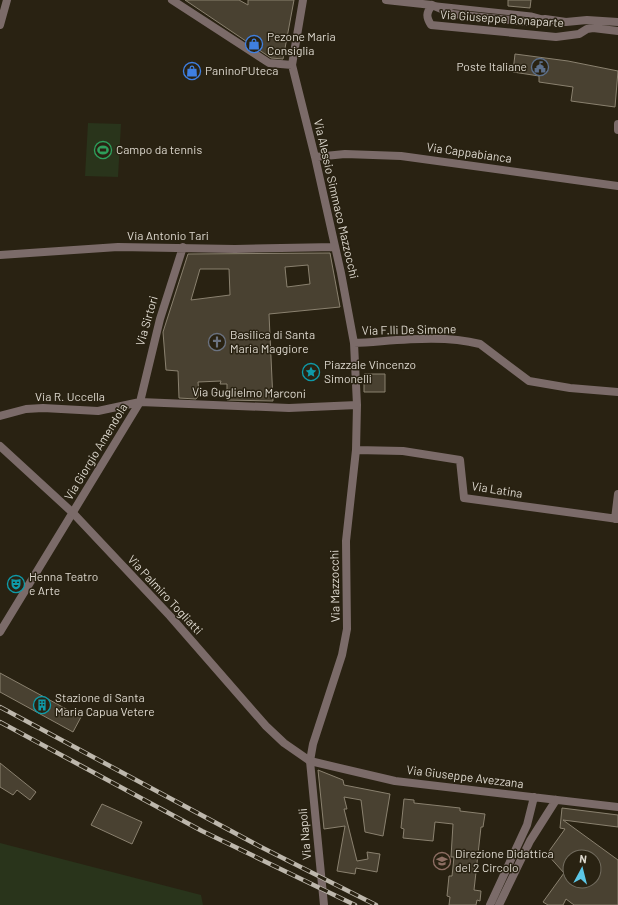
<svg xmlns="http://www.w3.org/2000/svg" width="618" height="905" viewBox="0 0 618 905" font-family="Barlow,sans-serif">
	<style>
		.green { fill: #29341b }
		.building { fill: #494131; stroke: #8a816f; fill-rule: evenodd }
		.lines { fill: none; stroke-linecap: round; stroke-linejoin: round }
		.service { stroke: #7b6b69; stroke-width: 5 }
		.minor { stroke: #7b6b69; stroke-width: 8 }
		.tertiary { stroke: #7b6b69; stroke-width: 8 }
		.rail-casing { stroke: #bdb7ac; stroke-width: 4.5 }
		.rail { stroke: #292212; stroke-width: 3; stroke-dasharray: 9; stroke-linecap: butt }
		.labels { text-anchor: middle; stroke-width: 3; stroke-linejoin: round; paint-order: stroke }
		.street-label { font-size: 12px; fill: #ded9cf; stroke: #292212 }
		.poi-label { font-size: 12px; fill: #ded9cf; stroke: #292212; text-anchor: start }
	</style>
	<rect width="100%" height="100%" fill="#292212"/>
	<!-- green -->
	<path class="green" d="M88 123 121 124 118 177 85 176Z
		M0 843 201 895 203 905H0Z"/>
	<!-- building -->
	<path class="building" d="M185 0H239L248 5V0H294L283 59 271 58Z
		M508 0H531L530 8 508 6Z
		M515 54 568 61 618 71 615 107 571 101 573 87 539 82V76L513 72Z
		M330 253 340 307 269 314 273 401 227 400V384H220L221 381 198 382 199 395 196 399 179 398 178 371 166 370 163 332 188 254ZM308 265 310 284 287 287 285 267ZM200 269H229L230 295 191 300Z
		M364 374H385V392H364Z
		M0 673 81 717 73 732 0 692Z
		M0 763 36 792 30 800 17 790 13 795 0 787Z
		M318 770 343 780 344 785 390 794 383 836 365 832 361 800 344 797 347 809H344L357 861 368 859 367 852 380 854 377 872 356 868 355 874 337 871 345 826 324 829Z
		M404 799 414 800V803L460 808V811L485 814 483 827H481L474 890 481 891 480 901 477 900 476 905H449L450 897 447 896 449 876H452L454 857H451L453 824 435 822 433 841 403 838 404 829 401 828Z
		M102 804 142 822 132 844 91 825Z
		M562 808 618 815V827L563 820 618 860V905H574L566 899 563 905H548L543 902 564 873 547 854 565 829 560 828ZM570 857H594V881H570Z"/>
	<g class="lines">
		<!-- service -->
		<path class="service" d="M437 5 531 15 542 18"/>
		<!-- minor -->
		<path class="minor" d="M172 0 269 63 292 65
			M303 0 292 65 315 157 341 273 354 343 357 405 356 450 346 541 347 629 342 655 313 744 310 761 324 905
			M386 0 432 5 453 14 530 22 545 19 566 22 587 20 618 22
			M432 5C426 13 426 17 431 25L556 37 579 34 587 29 593 28 618 31
			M618 124V130
			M315 157 345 154 401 156 618 186
			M0 255 118 247 235 249 335 247
			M354 343C395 341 440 334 480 344L529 381 570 388 618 392
			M0 416 26 409 43 408 98 411 140 402 289 408 357 405
			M356 450 403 451 460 460 464 498 618 519
			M615 519 618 494
			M0 632 140 402 160 319 183 247"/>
		<!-- tertiary -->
		<path class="tertiary" d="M0 25 7 0
			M0 446 73 513 170 616 266 726 284 743 310 761 395 781 618 807
			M490 905 527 825 534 797
			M499 905 530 841 556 800"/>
		<!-- rail casing -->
		<g class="rail-casing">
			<path id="rail" d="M0 707 259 846 376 905
				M0 722 202 831 355 905"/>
		</g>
		<!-- rail -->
		<use href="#rail" class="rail"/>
	</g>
	<!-- icons -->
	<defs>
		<g id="shop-ring" transform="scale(0.9)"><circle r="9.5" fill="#292212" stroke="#3f7fe0" stroke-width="1.5"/><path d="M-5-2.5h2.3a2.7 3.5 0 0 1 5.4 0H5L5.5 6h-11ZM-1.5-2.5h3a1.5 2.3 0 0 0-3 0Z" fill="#3f7fe0"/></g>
		<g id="civic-ring" transform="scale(0.9)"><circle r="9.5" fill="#292212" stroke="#5c6f8a" stroke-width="1.5"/><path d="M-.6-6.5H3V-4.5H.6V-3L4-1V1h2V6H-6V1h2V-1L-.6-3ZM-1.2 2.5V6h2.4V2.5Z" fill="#5c6f8a"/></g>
		<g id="stadium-ring" transform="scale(0.9)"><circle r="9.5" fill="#292212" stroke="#2e9e5b" stroke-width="1.5"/><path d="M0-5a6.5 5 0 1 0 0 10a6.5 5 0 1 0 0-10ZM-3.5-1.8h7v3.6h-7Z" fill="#2e9e5b"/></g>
		<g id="church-ring" transform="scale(0.9)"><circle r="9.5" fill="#292212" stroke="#6b7280" stroke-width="1.5"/><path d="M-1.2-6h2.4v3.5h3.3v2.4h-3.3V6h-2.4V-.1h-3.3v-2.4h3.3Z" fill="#6b7280"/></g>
		<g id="sight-ring" transform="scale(0.9)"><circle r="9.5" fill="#292212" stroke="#0f9aa8" stroke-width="1.5"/><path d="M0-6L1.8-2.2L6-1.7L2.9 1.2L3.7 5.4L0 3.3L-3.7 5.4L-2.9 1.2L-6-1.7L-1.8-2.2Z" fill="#0f9aa8"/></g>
		<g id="theatre-ring" transform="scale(0.9)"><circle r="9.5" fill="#292212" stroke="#0f9aa8" stroke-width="1.5"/><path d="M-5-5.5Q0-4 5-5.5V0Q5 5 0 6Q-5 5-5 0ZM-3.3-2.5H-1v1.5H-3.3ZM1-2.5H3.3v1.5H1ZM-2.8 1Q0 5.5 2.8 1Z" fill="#0f9aa8"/></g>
		<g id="building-ring" transform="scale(0.9)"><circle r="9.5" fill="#292212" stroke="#0f9aa8" stroke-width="1.5"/><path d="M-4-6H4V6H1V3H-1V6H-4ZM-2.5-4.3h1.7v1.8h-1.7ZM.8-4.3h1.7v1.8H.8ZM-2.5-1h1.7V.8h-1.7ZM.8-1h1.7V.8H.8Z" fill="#0f9aa8"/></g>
		<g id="school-ring" transform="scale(0.9)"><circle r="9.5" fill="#292212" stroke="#8d6e63" stroke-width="1.5"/><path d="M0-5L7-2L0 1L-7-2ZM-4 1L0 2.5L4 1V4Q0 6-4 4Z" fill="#8d6e63"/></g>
	</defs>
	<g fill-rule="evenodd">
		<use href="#shop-ring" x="254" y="44"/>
		<use href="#civic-ring" x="540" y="67"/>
		<use href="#shop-ring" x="192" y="71"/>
		<use href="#stadium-ring" x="103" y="150"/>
		<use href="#church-ring" x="217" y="342"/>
		<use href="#sight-ring" x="311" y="372"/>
		<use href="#theatre-ring" x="16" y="584"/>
		<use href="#building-ring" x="42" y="705"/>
		<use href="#school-ring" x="442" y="861"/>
	</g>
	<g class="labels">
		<!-- street labels -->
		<g class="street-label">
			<text transform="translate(502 19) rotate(4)" y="4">Via Giuseppe Bonaparte</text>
			<text transform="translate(469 153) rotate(8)" y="4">Via Cappabianca</text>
			<text transform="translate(336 199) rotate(77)" y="4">Via Alessio Simmaco Mazzocchi</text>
			<text x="168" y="240">Via Antonio Tari</text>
			<text transform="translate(147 321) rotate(-74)" y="4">Via Sirtori</text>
			<text transform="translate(409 330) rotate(-1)" y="4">Via F.lli De Simone</text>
			<text transform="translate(249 393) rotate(1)" y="4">Via Guglielmo Marconi</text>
			<text x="70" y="401">Via R. Uccella</text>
			<text transform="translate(96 452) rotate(-59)" y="4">Via Giorgio Amendola</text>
			<text transform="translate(497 490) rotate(9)" y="4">Via Latina</text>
			<text transform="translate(335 586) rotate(-91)" y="4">Via Mazzocchi</text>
			<text transform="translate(165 595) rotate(47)" y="4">Via Palmiro Togliatti</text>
			<text transform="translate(465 777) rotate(7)" y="4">Via Giuseppe Avezzana</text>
			<text transform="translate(305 834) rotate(-95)" y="4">Via Napoli</text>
		</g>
		<!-- poi labels -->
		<g class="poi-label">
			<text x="267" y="41">Pezone Maria<tspan x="267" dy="14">Consiglia</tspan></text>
			<text x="527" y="71" text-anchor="end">Poste Italiane</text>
			<text x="205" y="75">PaninoPUteca</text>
			<text x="116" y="154">Campo da tennis</text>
			<text x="230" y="339">Basilica di Santa<tspan x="230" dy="14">Maria Maggiore</tspan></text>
			<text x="324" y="369">Piazzale Vincenzo<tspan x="324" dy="14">Simonelli</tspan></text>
			<text x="29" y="581">Henna Teatro<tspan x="29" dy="14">e Arte</tspan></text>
			<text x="55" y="702">Stazione di Santa<tspan x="55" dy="14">Maria Capua Vetere</tspan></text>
			<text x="455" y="858">Direzione Didattica<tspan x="455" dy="14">del 2 Circolo</tspan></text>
		</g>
	</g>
	<!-- north arrow -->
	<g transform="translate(582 869) rotate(7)"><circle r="19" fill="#292212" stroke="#716b5e"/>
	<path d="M0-3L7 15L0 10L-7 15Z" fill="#5cc7e7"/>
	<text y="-6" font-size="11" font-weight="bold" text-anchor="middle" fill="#ded9cf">N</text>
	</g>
</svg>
